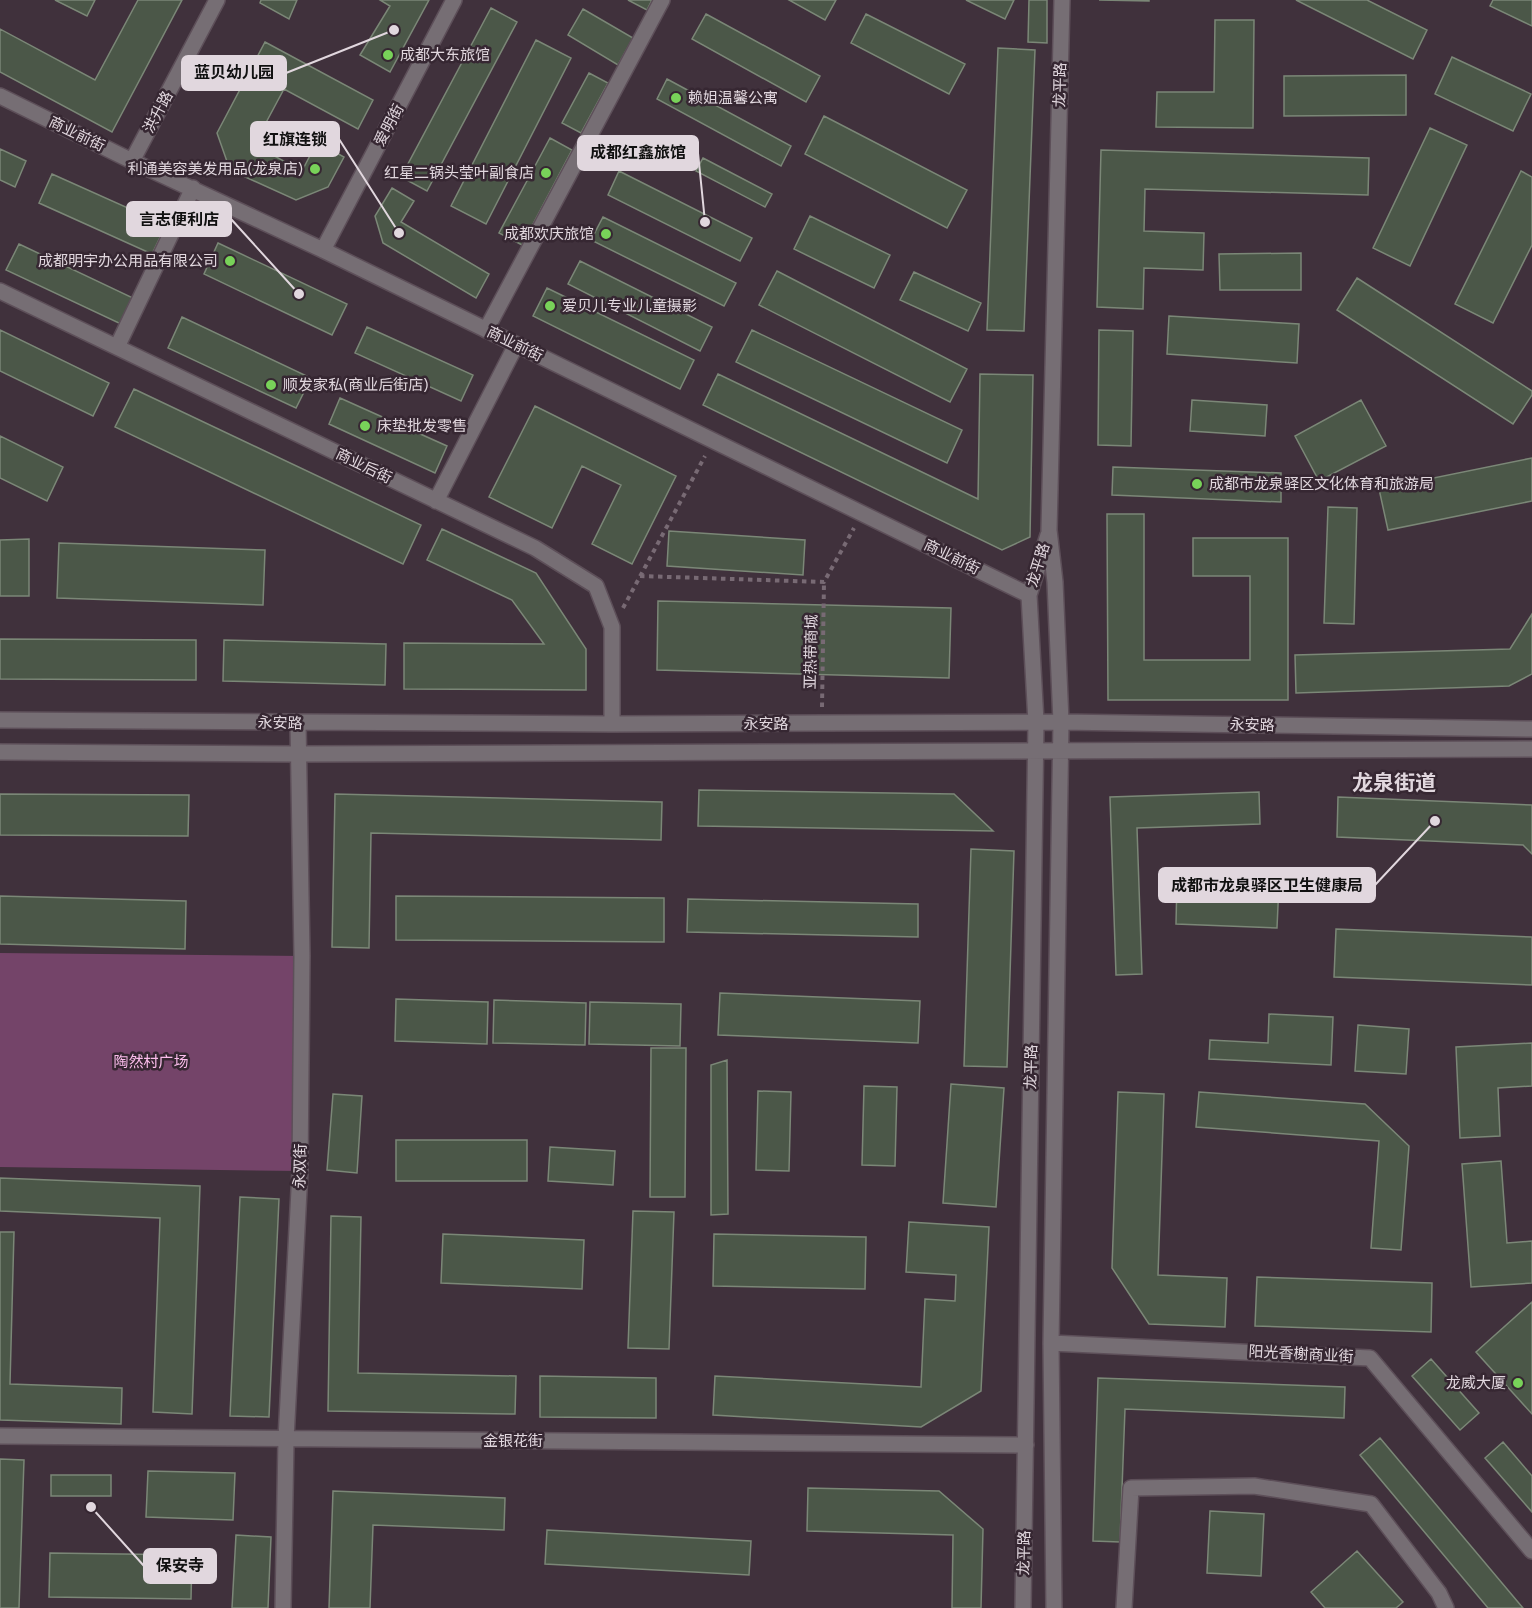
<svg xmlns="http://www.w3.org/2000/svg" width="1532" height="1608" viewBox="0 0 1532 1608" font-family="Figtree,'Noto Sans SC',sans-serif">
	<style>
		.green { fill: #744469 }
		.building { fill: #4b5748; stroke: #7b8777; stroke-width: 1.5 }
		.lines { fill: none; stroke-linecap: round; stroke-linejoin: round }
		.minor-casing { stroke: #5d4f59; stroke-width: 18 }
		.path { stroke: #786a74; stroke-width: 4; stroke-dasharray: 4.5 4.5; stroke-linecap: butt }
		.minor { stroke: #766e74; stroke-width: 15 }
		.poi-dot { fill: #78d259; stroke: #362732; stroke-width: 2 }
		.labels { text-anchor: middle; stroke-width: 5; stroke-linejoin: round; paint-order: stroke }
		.poi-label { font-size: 15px; fill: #e1d7de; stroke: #362732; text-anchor: start }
		.street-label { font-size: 15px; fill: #e1d7de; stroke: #362732 }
		.park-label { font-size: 15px; fill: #fcbdec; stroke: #362732 }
		.district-label { font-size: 21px; font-weight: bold; fill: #e1d7de; stroke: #362732 }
		.leader { fill: none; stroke: #e1d7de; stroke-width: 2 }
		.callout-dot { fill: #e1d7de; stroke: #362732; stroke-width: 2 }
		.callout { fill: #e1d7de; stroke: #e1d7de; stroke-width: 2 }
		.callout-label { font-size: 16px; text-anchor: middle; font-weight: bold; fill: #111 }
	</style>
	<rect width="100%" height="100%" fill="#40313c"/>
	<!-- green -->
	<path class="green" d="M0 953 302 956 300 1171 0 1167Z"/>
	<!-- building -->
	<path class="building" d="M55 0H95L87 16Z
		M138 0H182L112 132 0 72V29L95 80Z
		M261 0H297L289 19 260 3Z
		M380 0H429L390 72 360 55 390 6Z
		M628 0H652L647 10Z
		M789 0H836L825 20Z
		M966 0H1014L1005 19Z
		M1029 0H1047V43L1028 42Z
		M1099 0H1149V1Z
		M1296 0H1367L1427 30 1413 59Z
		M1493 0H1532V26L1490 6Z
		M491 8 517 22 427 191 401 177Z
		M583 9 633 38 618 65 568 35Z
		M706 14 820 76 806 102 692 39Z
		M866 14 965 64 949 94 851 43Z
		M1215 20H1254L1253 128 1156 127 1157 92H1214Z
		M536 40 571 58 486 224 451 206Z
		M265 42 373 100 358 129 284 89 254 145 302 171 317 142 344 157 328 187 296 200 230 170 217 133Z
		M998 48 1035 50 1024 331 987 330Z
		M1452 57 1531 94 1513 131 1435 94Z
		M589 73 608 83 581 133 562 123Z
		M1406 75V115L1284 116V76Z
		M667 79 791 146 781 166 657 99Z
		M824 116 967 190 947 228 805 154Z
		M1430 128 1467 145 1410 266 1373 248Z
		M550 138 572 150 522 245 499 233Z
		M0 149 26 161 15 187 0 180Z
		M1101 150 1369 158 1368 195 1145 189 1144 231 1204 233 1203 270 1144 268 1143 309 1097 307Z
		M703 158 772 194 765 207 696 171Z
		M619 171 752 238 740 261 608 195Z
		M1521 171 1532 177V245L1493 323 1455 304Z
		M52 174 166 225 152 254 39 203Z
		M392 188 414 201 401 222 489 274 476 298 383 243 375 216Z
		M810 216 890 255 874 288 794 249Z
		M603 217 736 283 724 306 591 240Z
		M218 243 347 304 332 335 204 274Z
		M19 244 133 298 121 324 6 270Z
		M1301 253V290H1220L1219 254Z
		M580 261 712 327 700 351 568 284Z
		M777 271 967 369 950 402 759 305Z
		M914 272 981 303 968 331 900 300Z
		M1357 278 1532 391V395L1513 424 1337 310Z
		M547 288 694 360 680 389 533 316Z
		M1169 316 1299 324 1297 363 1167 354Z
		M182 317 311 378 296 408 168 348Z
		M367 327 473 375 461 401 355 353Z
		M0 330 109 383 93 416 0 371Z
		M752 330 962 430 947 463 736 362Z
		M1099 330 1133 331 1131 446 1098 445Z
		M718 374 978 499 980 374 1033 375 1030 537 1002 550 703 405Z
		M134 389 421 525 403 564 115 427Z
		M340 398 447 446 435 473 329 424Z
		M1192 400 1267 405 1265 436 1190 431Z
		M1361 400 1386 446 1319 481 1295 436Z
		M535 406 676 476 632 564 592 544 621 485 582 466 552 528 489 497Z
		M0 436 63 467 47 501 0 478Z
		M1532 458V501L1388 530 1379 489Z
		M1113 467 1281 473V502L1112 495Z
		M1328 507 1357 508 1354 624 1324 623Z
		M1107 514H1144V660H1250V576H1193V538H1288V700H1108Z
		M442 529 536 573 586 649V690L404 689V643L544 644 512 600 427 560Z
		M669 531 805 540 803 575 667 566Z
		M29 539V596H0V540Z
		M59 543 265 550 263 605 57 598Z
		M658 601 951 608 949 678 657 670Z
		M1532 614V674L1509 686 1296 693 1295 655 1510 649Z
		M0 639 196 640V680L0 679Z
		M224 640 386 644 385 685 223 681Z
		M699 790 954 794 993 831 698 826Z
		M1259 792 1260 824 1137 828 1142 974 1116 975 1110 797Z
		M0 794 189 795 188 836 0 835Z
		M335 794 662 802 661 840 371 833 369 948 332 947Z
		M1338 797 1532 805V854L1523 845 1337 837Z
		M971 849 1014 851 1007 1067 964 1066Z
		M1177 880 1279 883 1277 928 1176 924Z
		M0 896 186 901 185 949 0 944Z
		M396 896 664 898V942L396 940Z
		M688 899 918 904V937L687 932Z
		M1336 929 1532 937V985L1334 977Z
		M720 993 920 1001 918 1043 718 1035Z
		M396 999 488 1002 487 1044 395 1041Z
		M494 1000 586 1003 585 1045 493 1043Z
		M590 1002 681 1004 680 1046 589 1044Z
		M1269 1014 1333 1017 1331 1065 1209 1059 1210 1040 1268 1043Z
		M1358 1025 1409 1029 1406 1074 1355 1071Z
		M1532 1043V1086L1498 1088 1500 1136 1460 1138 1456 1047Z
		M651 1048H686L685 1197H650Z
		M727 1060 728 1214 711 1215V1065Z
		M951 1084 1004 1088 996 1207 943 1203Z
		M864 1086 897 1087 895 1166 862 1165Z
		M758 1091 791 1092 789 1171 756 1170Z
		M1118 1092 1164 1094 1158 1275 1227 1278 1225 1327 1149 1324 1112 1268Z
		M1199 1092 1365 1104 1409 1146 1401 1250 1371 1248 1379 1141 1196 1127Z
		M333 1094 362 1096 357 1173 327 1170Z
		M396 1140H527V1181H396Z
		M550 1147 615 1151 613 1185 548 1181Z
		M1501 1161 1507 1243 1532 1241V1283L1471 1287 1462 1164Z
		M0 1178 200 1186 192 1414 153 1412 160 1218 0 1211Z
		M240 1197 279 1199 269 1417 230 1416Z
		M633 1211 674 1212 669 1349 628 1348Z
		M331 1216 361 1217 358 1373 516 1376 515 1414 328 1411Z
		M909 1222 989 1227 981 1391 921 1427 713 1415 715 1376 921 1387 925 1299 955 1301 956 1275 906 1272Z
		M0 1232H14L10 1384 122 1388 121 1424 0 1420Z
		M443 1234 584 1240 582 1289 441 1283Z
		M714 1234 866 1237 865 1289 713 1286Z
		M1257 1277 1432 1283 1431 1332 1255 1326Z
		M1532 1302V1414L1476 1352Z
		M1431 1359 1479 1413 1460 1430 1412 1376Z
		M540 1376 656 1378V1418L540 1417Z
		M1098 1378 1345 1387 1344 1418 1125 1409 1120 1542 1093 1541Z
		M1380 1438 1523 1608H1488L1360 1455Z
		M1503 1442 1532 1476V1512L1485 1458Z
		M0 1459 24 1460 19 1608H0Z
		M148 1471 235 1473 233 1520 146 1517Z
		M51 1475H111V1496H51Z
		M808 1488 939 1491 983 1529 981 1608H952L953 1535 807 1531Z
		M333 1491 505 1498 504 1530 373 1525 370 1608H329Z
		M1210 1511 1264 1514 1261 1576 1207 1573Z
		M547 1530 751 1541 749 1575 545 1564Z
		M236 1535 271 1537 268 1608H232Z
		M1357 1551 1403 1602 1396 1608H1325L1311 1592Z
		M50 1553 192 1555 191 1599 49 1597Z"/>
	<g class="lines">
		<!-- minor casing -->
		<g class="minor-casing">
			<path id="minor" d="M0 96 132 161 323 250 1029 595
				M132 161 217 0
				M323 250 454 0
				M0 291 535 548 596 586 612 627V724
				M486 330 662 0
				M117 347 193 188
				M436 501 516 345
				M0 720 612 724 1061 722 1532 729
				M0 752 298 754 1532 749
				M1051 1343 1370 1358 1532 1551
				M0 1436 1026 1445
				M283 1608 286 1439 300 1171 302 956 298 723
				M1023 1608 1036 722 1029 595 1048 535
				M1054 1608 1051 1343 1061 722 1055 582 1049 530 1062 0
				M1124 1608 1131 1488 1254 1486 1371 1504 1439 1593 1446 1608"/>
		</g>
		<!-- path -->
		<path class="path" d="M640 576 824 582 854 528
			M623 608 705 456
			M822 707 824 582"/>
		<!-- minor -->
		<use href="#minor" class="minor"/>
	</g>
	<!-- markers -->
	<g class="poi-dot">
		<circle cx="388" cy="55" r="6"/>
		<circle cx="676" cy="98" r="6"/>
		<circle cx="315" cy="169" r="6"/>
		<circle cx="546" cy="173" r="6"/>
		<circle cx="606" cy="234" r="6"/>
		<circle cx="230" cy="261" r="6"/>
		<circle cx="550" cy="306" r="6"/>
		<circle cx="271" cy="385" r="6"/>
		<circle cx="365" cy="426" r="6"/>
		<circle cx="1197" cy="484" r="6"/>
		<circle cx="1518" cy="1383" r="6"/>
	</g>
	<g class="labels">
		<!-- poi labels -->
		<g class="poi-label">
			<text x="400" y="60">成都大东旅馆</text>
			<text x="688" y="103">赖姐温馨公寓</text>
			<text x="303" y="174" text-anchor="end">利通美容美发用品(龙泉店)</text>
			<text x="534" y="178" text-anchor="end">红星二锅头莹叶副食店</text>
			<text x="594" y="239" text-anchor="end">成都欢庆旅馆</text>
			<text x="218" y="266" text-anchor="end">成都明宇办公用品有限公司</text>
			<text x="562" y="311">爱贝儿专业儿童摄影</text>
			<text x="283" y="390">顺发家私(商业后街店)</text>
			<text x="377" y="431">床垫批发零售</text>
			<text x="1209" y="489">成都市龙泉驿区文化体育和旅游局</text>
			<text x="1506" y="1388" text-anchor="end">龙威大厦</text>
		</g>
		<!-- street labels -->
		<g class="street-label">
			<text transform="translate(1060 85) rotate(-89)" y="5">龙平路</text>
			<text transform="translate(158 112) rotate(-62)" y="5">洪升路</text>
			<text transform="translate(389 125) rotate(-62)" y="5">爱明街</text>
			<text transform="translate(77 134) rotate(26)" y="5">商业前街</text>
			<text transform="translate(515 344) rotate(26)" y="5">商业前街</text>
			<text transform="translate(364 466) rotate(26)" y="5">商业后街</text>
			<text transform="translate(952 557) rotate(26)" y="5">商业前街</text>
			<text transform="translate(1038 565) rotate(-73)" y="5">龙平路</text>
			<text transform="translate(811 652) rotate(-89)" y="5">亚热带商城</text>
			<text transform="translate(280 723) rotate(1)" y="5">永安路</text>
			<text x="766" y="729">永安路</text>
			<text transform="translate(1252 725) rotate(1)" y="5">永安路</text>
			<text transform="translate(1031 1067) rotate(-89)" y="5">龙平路</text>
			<text transform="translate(300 1166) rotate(-88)" y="5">永双街</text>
			<text transform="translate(1301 1354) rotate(3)" y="5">阳光香榭商业街</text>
			<text x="513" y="1446">金银花街</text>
			<text transform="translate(1024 1553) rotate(-89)" y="5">龙平路</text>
		</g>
		<!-- park labels -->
		<g class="park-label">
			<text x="151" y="1067">陶然村广场</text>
		</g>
		<!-- district labels -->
		<g class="district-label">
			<text x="1394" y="790">龙泉街道</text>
		</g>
	</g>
	<!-- callouts -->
	<path class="leader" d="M394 30L286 73M399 233L339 139M705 222L698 153M299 294L231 219M1435 821L1375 885M91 1507L144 1566"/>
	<g class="callout-dot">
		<circle cx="394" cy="30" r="6"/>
		<circle cx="399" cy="233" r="6"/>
		<circle cx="705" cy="222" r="6"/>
		<circle cx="299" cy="294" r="6"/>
		<circle cx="1435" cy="821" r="6"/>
		<circle cx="91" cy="1507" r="6"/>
	</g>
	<g class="callout">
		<rect x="182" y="56" width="104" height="34" rx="6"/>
		<rect x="251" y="122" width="88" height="34" rx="6"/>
		<rect x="578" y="136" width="120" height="34" rx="6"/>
		<rect x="127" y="202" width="104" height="34" rx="6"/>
		<rect x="1159" y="868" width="216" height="34" rx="6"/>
		<rect x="144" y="1549" width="72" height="34" rx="6"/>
	</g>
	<g class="callout-label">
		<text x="234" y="78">蓝贝幼儿园</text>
		<text x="295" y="145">红旗连锁</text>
		<text x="638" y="158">成都红鑫旅馆</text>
		<text x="179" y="225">言志便利店</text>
		<text x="1267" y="891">成都市龙泉驿区卫生健康局</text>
		<text x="180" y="1571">保安寺</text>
	</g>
</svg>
